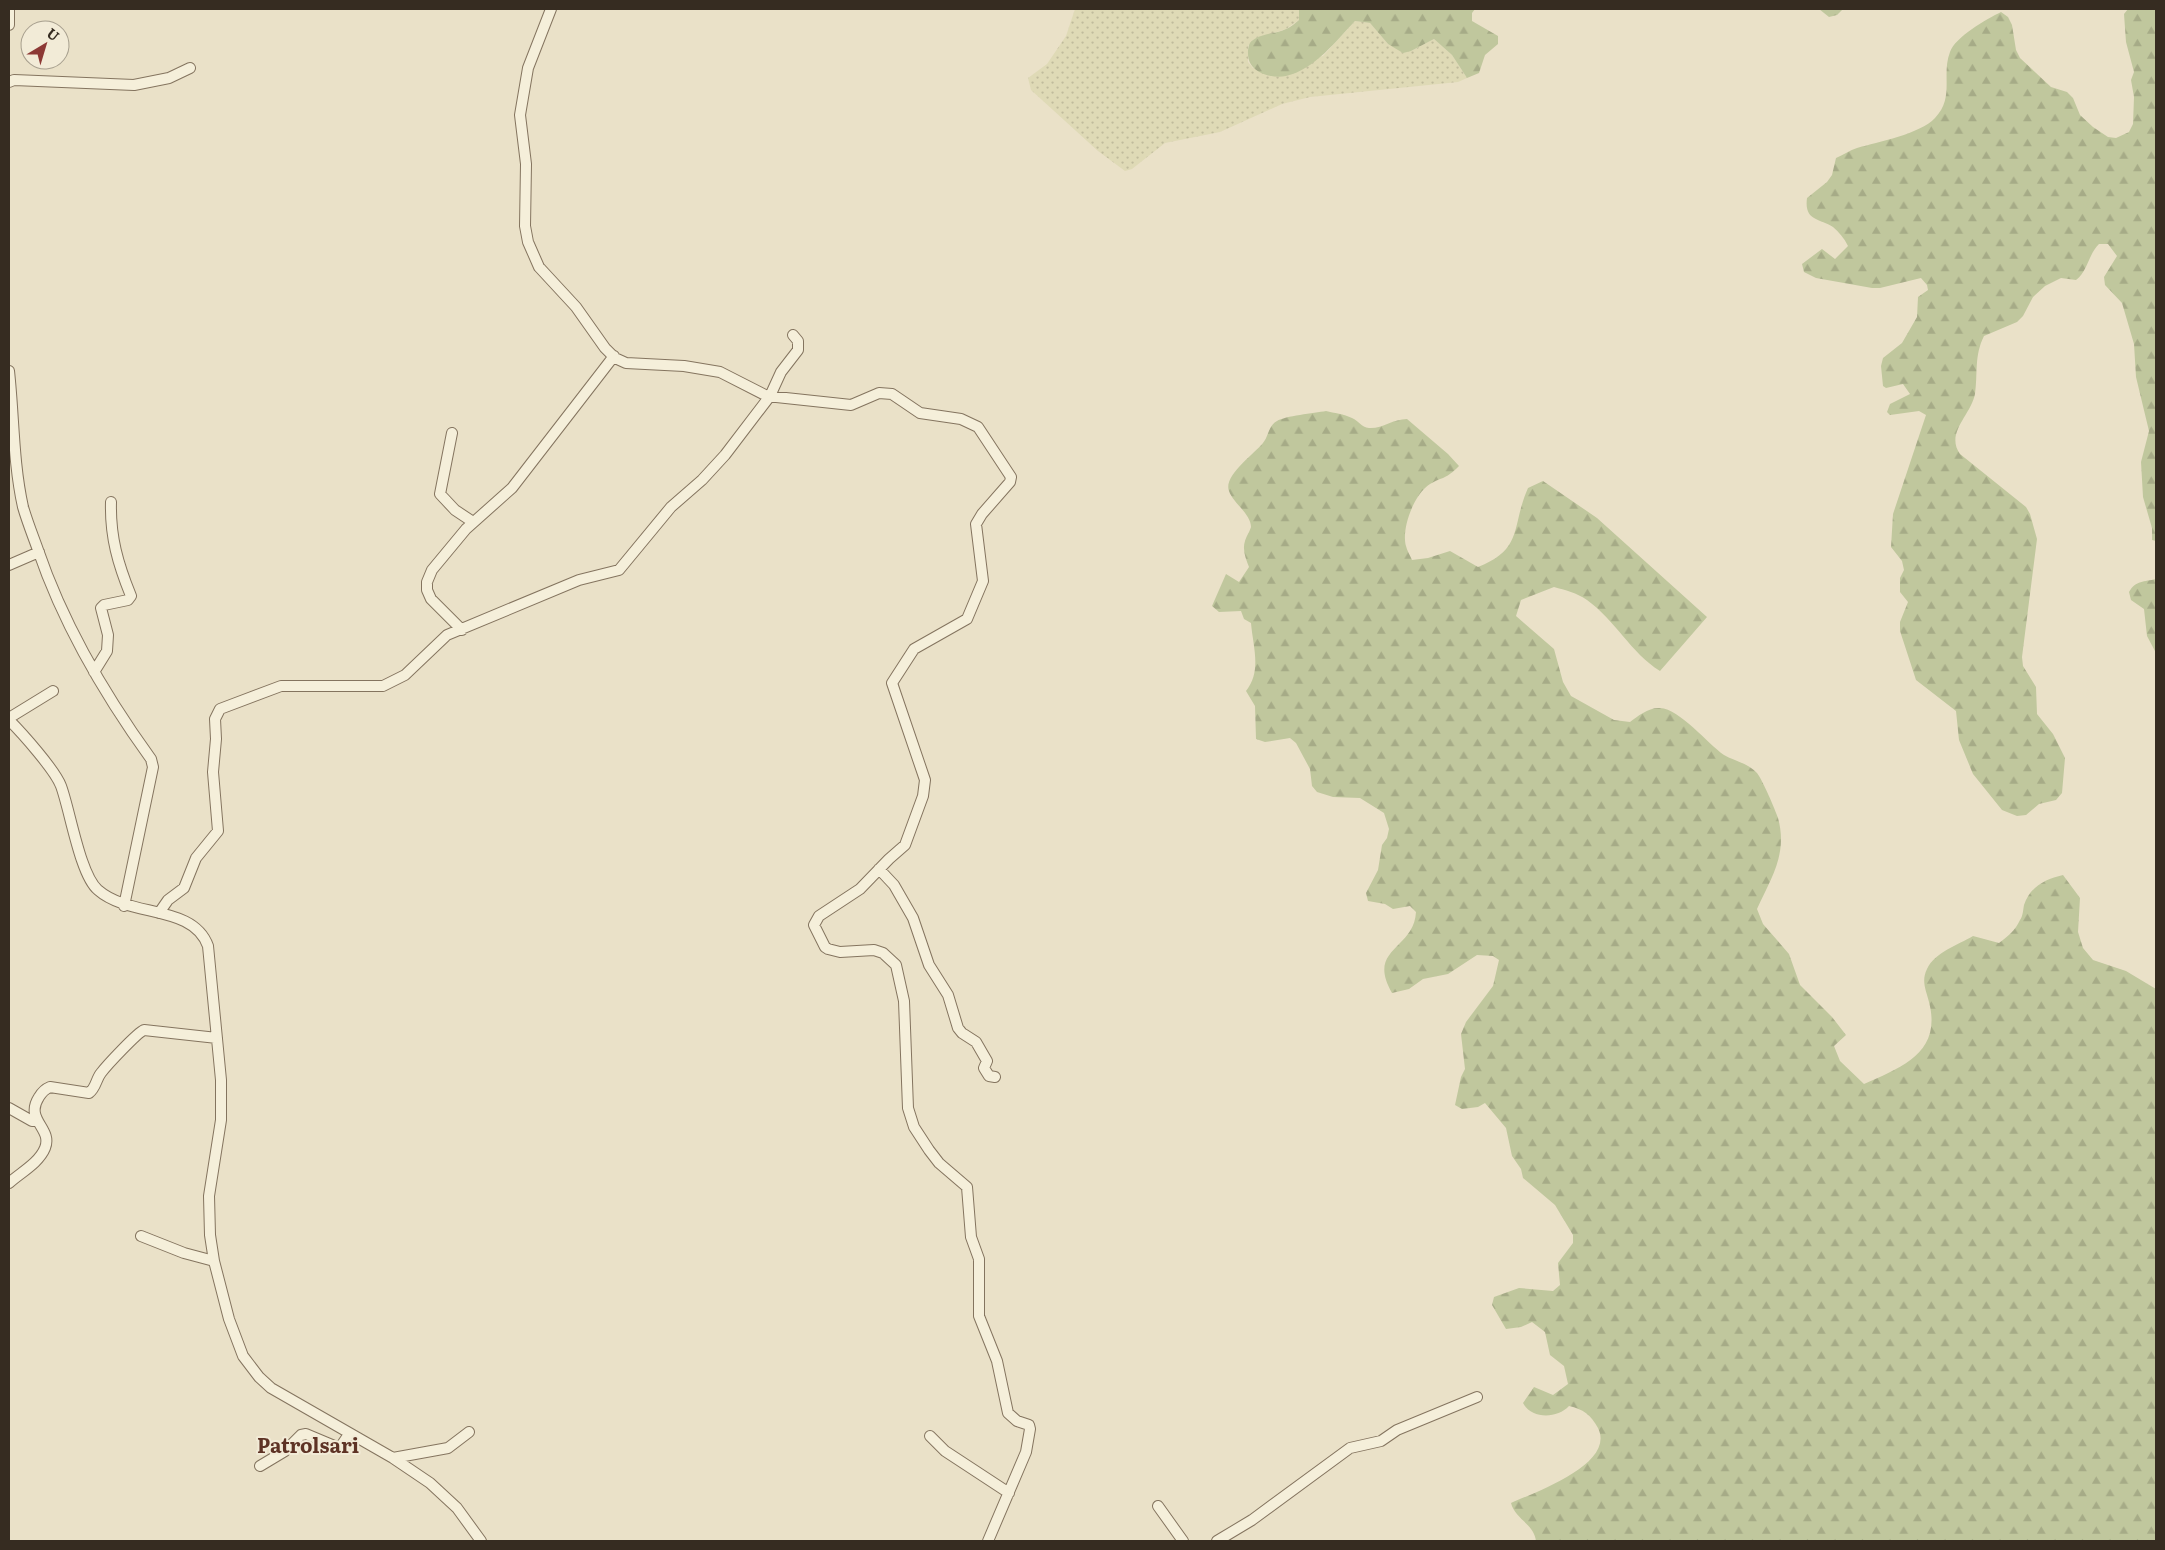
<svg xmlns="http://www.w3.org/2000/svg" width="2165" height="1550" viewBox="0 0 2165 1550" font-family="Literata,serif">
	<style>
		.farmland { fill: url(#farmland-dots) }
		.forest { fill: url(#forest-firs) }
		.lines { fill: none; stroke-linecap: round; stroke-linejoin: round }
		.minor-casing { stroke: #84745f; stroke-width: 12 }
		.minor { stroke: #f5efda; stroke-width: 10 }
		.labels { text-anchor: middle; stroke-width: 4; stroke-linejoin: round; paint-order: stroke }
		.quarter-label { font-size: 20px; font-weight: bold; fill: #5e3325; stroke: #f2ebd7 }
	</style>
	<defs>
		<pattern id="farmland-dots" width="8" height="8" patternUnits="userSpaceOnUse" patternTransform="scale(1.25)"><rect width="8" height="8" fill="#dfdab6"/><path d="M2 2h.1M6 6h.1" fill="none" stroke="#c0bb9c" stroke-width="1.8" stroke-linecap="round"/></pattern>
		<pattern id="forest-firs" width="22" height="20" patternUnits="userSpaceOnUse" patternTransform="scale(1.25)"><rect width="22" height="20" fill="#c0c79d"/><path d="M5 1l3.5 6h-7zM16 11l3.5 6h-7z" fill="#a6ab87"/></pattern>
	</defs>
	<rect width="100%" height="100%" fill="#eae1c8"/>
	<!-- farmland -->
	<path class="farmland" d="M1075 9H1299V20L1286 29 1253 40 1248 46V62L1253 68 1323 56 1355 21 1370 23 1388 44 1411 51 1434 39 1452 55 1467 78 1458 82 1310 97 1282 104 1220 132 1165 143 1132 169 1125 171 1098 151 1031 90 1028 78 1047 64 1066 36Z"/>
	<!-- forest -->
	<path class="forest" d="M1299 9H1475L1472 13V21L1498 36V44L1485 55 1479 73 1467 78 1452 55 1434 39 1411 51 1403 53 1388 44 1370 23 1355 21C1337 40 1314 70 1286 76 1270 79 1248 72 1248 54 1248 49 1248 43 1253 40 1262 33 1277 34 1286 29 1291 27 1295 23 1299 20Z
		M1819 9H1843L1837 15 1829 17Z
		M2128 9H2156V541L2152 540V528L2143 497 2141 462 2149 431 2136 377 2134 344 2122 303 2105 285 2104 277 2117 256 2108 244H2099C2088 255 2088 271 2076 280L2061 278 2045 286 2033 297 2023 316 2017 322 1984 336C1974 356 1978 373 1975 394 1971 415 1945 433 1960 454L2026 507 2030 514 2037 539 2022 657 2023 666 2036 687 2037 714 2053 734 2065 758 2062 793 2056 800 2039 804 2026 815 2017 816 2002 810 1973 774 1959 740 1956 711 1916 680 1900 631V622L1908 602 1900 592V578L1904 570 1902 561 1891 547 1893 514 1926 415 1919 411 1890 415 1887 412 1890 404 1910 394 1903 384 1886 388 1883 386 1881 366 1883 358 1902 343 1917 317 1918 297 1928 290 1927 285 1921 278 1880 288H1872L1816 278 1804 272 1802 264 1822 249 1835 259 1848 246C1844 238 1839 232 1833 227 1819 218 1804 221 1807 198L1827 182 1832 175 1836 158C1843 155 1850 150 1857 148 1878 142 1920 134 1935 118 1955 97 1941 75 1950 52 1955 37 1987 19 2001 12L2008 17 2012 25 2016 50 2020 58 2051 87 2067 92 2073 98 2080 115 2093 127 2108 137 2116 138 2129 132 2133 124 2134 97 2131 80 2134 72 2126 42 2124 14Z
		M1326 411C1334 413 1344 414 1352 418 1359 421 1361 427 1369 428 1382 429 1393 419 1407 419L1448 454 1459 466C1445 480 1444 476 1430 484 1414 494 1401 529 1406 546 1407 551 1410 555 1412 560L1428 558 1450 551 1478 567C1524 549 1511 526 1528 488L1543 481 1597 518 1707 617 1660 671C1631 653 1615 620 1587 600 1577 593 1565 590 1554 587L1521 600 1516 616 1554 649 1563 682 1571 696 1614 720 1630 722C1638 716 1649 707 1660 708 1680 709 1708 744 1724 755 1734 761 1748 763 1757 773 1763 781 1775 809 1778 818 1788 854 1771 878 1757 909L1763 924 1789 954 1800 985 1832 1017 1846 1035 1834 1046 1840 1061 1864 1084C1903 1067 1942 1052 1929 1002 1926 990 1921 981 1927 969 1935 952 1958 945 1973 936L1999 943C2008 936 2015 931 2020 920 2023 916 2023 910 2024 905 2030 887 2045 879 2063 875L2080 898 2078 932 2083 948 2093 960 2126 971 2156 989V1541H1536C1534 1524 1515 1519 1511 1503 1535 1492 1616 1464 1598 1428 1591 1415 1583 1409 1569 1406 1557 1419 1531 1419 1523 1403L1534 1387 1553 1395 1568 1384 1564 1366 1550 1355 1545 1332 1532 1322 1521 1327 1506 1329 1492 1305 1494 1297 1519 1288 1553 1291 1560 1285 1558 1263 1573 1243V1235L1555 1205 1523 1178 1521 1169 1512 1156 1506 1128 1485 1103 1478 1107 1462 1109 1455 1105 1461 1077 1465 1069 1461 1034 1466 1022 1493 986 1499 960 1493 956 1477 955 1448 974 1423 979 1409 989 1392 993C1366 948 1414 950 1416 912L1410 906 1393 909 1385 904 1368 901 1366 893 1378 870 1382 845 1387 838 1389 829 1384 813 1360 798 1333 797 1317 792 1312 786 1310 769 1296 743 1290 738 1265 742 1256 739 1255 706 1246 691C1262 671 1253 647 1251 623L1244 619 1241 611 1219 612 1212 606 1226 574 1239 582 1249 567C1246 559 1242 550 1245 541 1246 537 1250 531 1251 527 1251 514 1233 503 1229 491 1223 476 1254 454 1263 443 1269 436 1268 426 1277 421 1285 416 1314 413 1326 411Z
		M2156 579V653L2147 636 2144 609 2131 600 2129 592C2136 580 2144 582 2156 579Z"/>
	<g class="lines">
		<!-- minor casing -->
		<g class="minor-casing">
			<path id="minor" d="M551 9 528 68 520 115 526 164 525 226 528 242 539 267 576 307 605 348 615 358 626 363 684 366 720 372 767 396 851 405 879 393 892 394 920 413 961 419 978 427 1011 477 1010 482 982 514 976 524 983 581 967 619 914 649 892 683 925 780 923 796 905 845 889 859 860 889 819 916 814 925 825 947 828 949 840 952 874 950 883 953 896 965 904 1001 908 1108 914 1127 929 1150 939 1163 967 1187 971 1237 979 1259V1316L997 1361 1008 1413 1017 1421 1029 1425 1030 1429 1026 1452 988 1541
				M9 10V25
				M9 82 14 80 134 85 169 78 190 68
				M9 371C14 416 13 462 23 507 27 521 33 536 38 550 64 626 104 694 151 759L153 767 124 906
				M452 433 440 494 455 510 473 522
				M9 565 39 552
				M462 630 431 599 427 590V582L432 570 466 529 512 488 614 356
				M94 672 107 651 108 635 101 608 104 605 128 600 131 596C118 564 110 537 111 502
				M9 718 53 691
				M9 720C22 733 55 770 61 786 70 810 80 875 98 890 130 918 193 904 208 946L221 1080V1120L209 1196 210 1235 214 1261 229 1319 243 1356 259 1377 271 1388 393 1458 430 1483 457 1508 481 1541
				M879 869 894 885 913 918 929 965 948 995 958 1028 962 1033 976 1042 987 1061 984 1068 989 1076 995 1077
				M159 913 168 900 184 888 196 858 218 831 213 772 216 739 215 719 220 709 281 686H383L405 675 447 635 579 580 619 570 671 507 702 480 725 455 770 396 781 372 798 350V341L793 335
				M9 1108 32 1121H37
				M9 1183C20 1173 39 1163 45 1148 53 1128 24 1120 39 1097 42 1092 45 1089 50 1087L89 1093C96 1088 96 1079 101 1073 107 1065 137 1033 144 1030L217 1038
				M141 1236 184 1253 214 1261
				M930 1436 945 1451 1009 1493
				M393 1458 448 1448 469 1432
				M260 1466 285 1451 301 1435 306 1434 337 1447 341 1446 349 1434
				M1158 1506 1183 1541
				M1217 1541 1252 1520 1350 1448 1381 1441 1397 1430 1477 1397"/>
		</g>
		<!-- minor -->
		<use href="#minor" class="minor"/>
	</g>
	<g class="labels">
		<!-- quarter labels -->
		<g class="quarter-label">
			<text x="308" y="1453">Patrolsari</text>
		</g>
	</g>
	<!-- border -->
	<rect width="2165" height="1550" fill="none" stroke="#362c21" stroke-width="20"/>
	<!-- north arrow -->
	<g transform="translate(45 45) rotate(38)"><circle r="24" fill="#f2ebd7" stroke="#a79f8e"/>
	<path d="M0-4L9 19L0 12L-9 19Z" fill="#8d3935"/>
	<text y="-8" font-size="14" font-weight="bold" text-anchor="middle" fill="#362c21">U</text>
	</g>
</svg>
